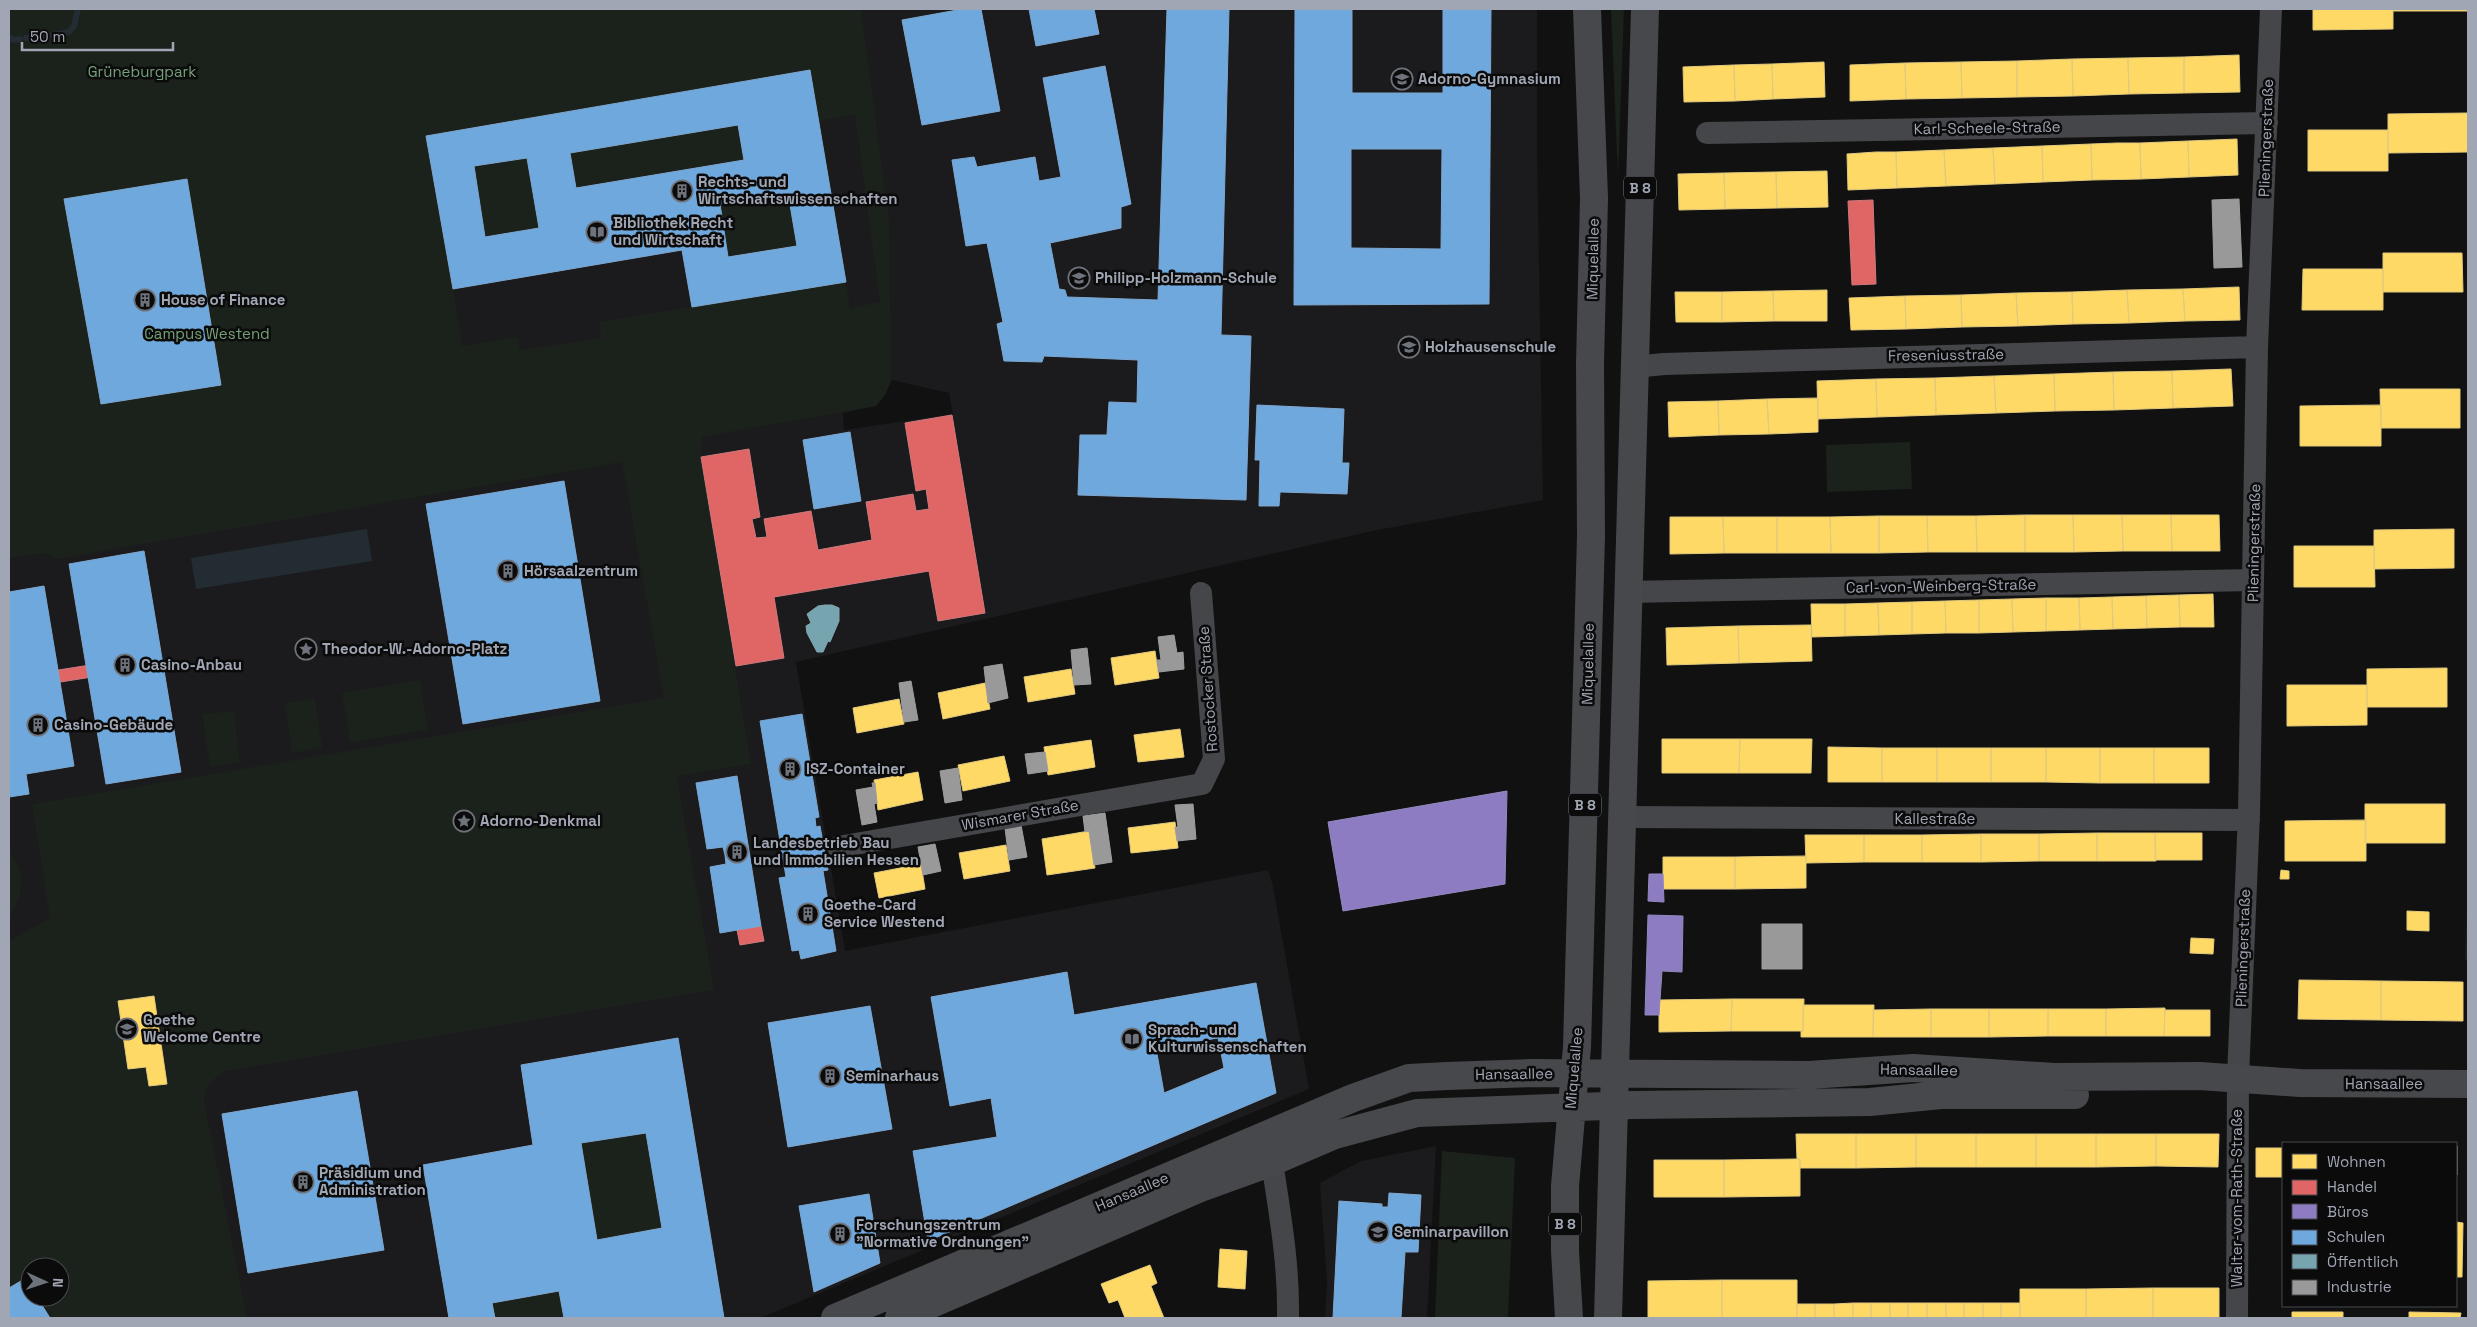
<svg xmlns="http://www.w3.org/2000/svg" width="2477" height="1327" viewBox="0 0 2477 1327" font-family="'Space Grotesk',sans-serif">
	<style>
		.built { fill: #1b1b1d; fill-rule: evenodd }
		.green { fill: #1b211b; fill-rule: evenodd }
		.water { fill: #242c33 }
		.homes { fill: #ffd966; stroke: #e2ca7d }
		.shops { fill: #e06666; stroke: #cd797d }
		.offices { fill: #8e7cc3; stroke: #9389be }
		.schools { fill: #6fa8dc; stroke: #7ea7d0; fill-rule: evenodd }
		.public { fill: #76a5af; stroke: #83a5b0 }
		.industry { fill: #999; stroke: #9b9da1 }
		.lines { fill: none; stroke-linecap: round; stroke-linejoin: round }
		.stream { stroke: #242c33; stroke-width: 6 }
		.minor { stroke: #45464a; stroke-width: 22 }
		.major { stroke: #47484c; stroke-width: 28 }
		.labels { text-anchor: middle; stroke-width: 5; stroke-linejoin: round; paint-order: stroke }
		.shield { fill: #0b0b0c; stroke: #737881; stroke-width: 1 }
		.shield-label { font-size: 14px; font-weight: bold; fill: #a0a6b3 }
		.park-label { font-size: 15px; fill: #75a078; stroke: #0b0b0c }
		.poi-label { font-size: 15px; font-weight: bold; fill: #a0a6b3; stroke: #0b0b0c; text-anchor: start }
		.street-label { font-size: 15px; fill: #a0a6b3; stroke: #0b0b0c }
	</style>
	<rect width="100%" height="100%" fill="#111"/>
	<!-- built -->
	<path class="built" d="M724 9H1537V150L1543 500 1377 530 796 662 845 951 1268 870 1273 886 1309 1089 760 1318H9V134L527 63ZM892 380 949 393 953 414 844 430 843 413 876 406 885 395ZM30 1267H60V1297H30Z
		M1436 1146 1427 1318H1325L1327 1281 1320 1183 1361 1161Z"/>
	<!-- green -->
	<path class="green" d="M9 9H861L889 221 891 380 885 395 876 406 702 437 701 457 751 764 677 776 714 990 225 1071 209 1083 204 1100 247 1318H9V941L50 918 32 804 664 698 622 462 57 559 44 553 9 558ZM855 115 880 302 850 308 819 121ZM682 250 691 307 599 322 601 338 520 350 518 337 462 346 453 289ZM30 1267H60V1297H30Z
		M1611 9H1624L1618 177Z
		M1910 442 1912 489 1827 492 1826 445Z
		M420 680 428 730 350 743 342 693Z
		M315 698 322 748 292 753 285 703Z
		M234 711 240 762 210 767 202 714Z
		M9 851C27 871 24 896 9 917Z
		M2468 876V960L2465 961V960Z
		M646 1133 662 1228 597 1240 581 1143Z
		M1442 1151 1515 1158 1508 1318H1435Z
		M559 1291 564 1318H495L492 1303Z"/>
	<!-- water -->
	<path class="water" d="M367 529 372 561 196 589 191 558Z"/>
	<!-- homes -->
	<path class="homes" d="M2313 9H2393V29L2313 30Z
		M2393 9H2468V11H2393Z
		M2239 55 2240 92 2184 93V57Z
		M2184 57V93L2129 94 2128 58Z
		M2128 58 2129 94 2073 96 2072 59Z
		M2072 59 2073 96 2017 97V61Z
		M2017 61V97L1962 98 1961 62Z
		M1824 62 1825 97 1773 99 1772 64Z
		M1961 62 1962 98 1906 99 1905 63Z
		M1905 63 1906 99 1850 101V65Z
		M1772 64 1773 99 1735 101 1734 65Z
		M1734 65 1735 101 1684 102 1683 67Z
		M2468 113V152L2388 153V114Z
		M2308 130H2388V171H2308Z
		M2237 139 2238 175 2189 177 2188 141Z
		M2188 141 2189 177 2141 179 2140 143Z
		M2117 143H2140L2141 179 2092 180 2091 144Z
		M2091 144 2092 180 2043 182 2042 146Z
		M2042 146 2043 182 1995 184 1993 148Z
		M1993 148 1995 184 1946 186 1944 150Z
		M1944 150 1946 186 1897 188 1896 152Z
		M1876 152H1896L1897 188 1848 190 1847 154Z
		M1827 171 1828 207 1777 208 1776 172Z
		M1776 172 1777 208 1725 209 1724 173Z
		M1724 173 1725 209 1679 210 1678 174Z
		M2383 253H2462L2463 292H2383Z
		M2303 269H2383V310H2302Z
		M2239 287 2240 320 2185 321 2183 289Z
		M2183 289 2185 321 2129 323 2127 290Z
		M1827 290V321H1774L1773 291Z
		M2127 290 2129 323 2073 324 2072 292Z
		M1773 291 1774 321 1722 322V292Z
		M1675 292H1722V322H1676Z
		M2072 292 2073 324 2018 326 2016 293Z
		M2016 293 2018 326 1962 327 1961 295Z
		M1961 295 1962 327 1906 329 1905 296Z
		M1905 296 1906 329 1851 330 1849 298Z
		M2231 369 2233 406 2173 408 2172 371Z
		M2172 371 2173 408 2114 410 2113 372Z
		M2113 372 2114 410 2055 411 2054 374Z
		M2054 374 2055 411 1996 413 1994 376Z
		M1994 376 1996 413 1936 415 1935 378Z
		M1935 378 1936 415 1877 417 1876 379Z
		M1876 379 1877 417 1818 419 1817 381Z
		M2380 389H2460V428H2381Z
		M1818 398V432L1769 434 1767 399Z
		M1767 399 1769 434 1719 435 1718 401Z
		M1718 401 1719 435 1669 437 1668 402Z
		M2381 405V446H2300V406Z
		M2025 515V552H1977L1976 516Z
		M2025 515H2073L2074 552H2025Z
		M2073 515H2122L2123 551 2074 552Z
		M2122 515H2171L2172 551H2123Z
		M2171 515H2219L2220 551H2172Z
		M1879 516V553H1831L1830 517Z
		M1879 516H1927L1928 552 1879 553Z
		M1927 516H1976L1977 552H1928Z
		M1670 517H1723L1724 553 1670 554Z
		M1723 517H1777V553H1724Z
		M1777 517H1830L1831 553H1777Z
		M2454 529V568L2374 569V530Z
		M2294 546H2374L2375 587H2294Z
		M2213 594 2214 627H2180L2179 595Z
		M2179 595 2180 627 2147 628 2146 596Z
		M2146 596 2147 628 2113 629 2112 597Z
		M2112 597 2113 629 2080 630 2079 598Z
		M2046 598V631L2013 632 2012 599Z
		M2046 598H2079L2080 630 2046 631Z
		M2012 599 2013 632 1979 633V600Z
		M1979 600V633H1946L1945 601Z
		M1945 601 1946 633 1912 634V602Z
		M1912 602V634L1879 635 1878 603Z
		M1878 603 1879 635 1845 636V604Z
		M1811 604H1845V636L1812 637Z
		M1811 625 1812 661 1739 663 1738 626Z
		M1738 626 1739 663 1667 665 1666 628Z
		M1155 651 1159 678 1115 685 1111 658Z
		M2447 668V707H2367V669Z
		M1071 669 1075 694 1028 702 1024 677Z
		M985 683 990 709 943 719 938 693Z
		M2287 685H2367V725L2287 726Z
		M899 699 904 724 857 733 853 708Z
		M1180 729 1184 757 1138 762 1134 735Z
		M1662 739H1740L1739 773H1662Z
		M1740 739H1812L1811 773H1739Z
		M1091 740 1095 767 1048 775 1044 747Z
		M1828 747 1882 748V782H1828Z
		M1882 748H1937V782H1882Z
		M1937 748H1991V782H1937Z
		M1991 748H2046V782H1991Z
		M2046 748H2100V783L2046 782Z
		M2100 748H2154V783H2100Z
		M2154 748H2209V783H2154Z
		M1004 756 1010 781 963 791 958 765Z
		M918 772 923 800 878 810 874 780Z
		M2365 804H2445V843H2365Z
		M2366 820V861H2285V821Z
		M1175 822 1178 848 1131 853 1128 828Z
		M1089 831 1095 868 1047 875 1042 839Z
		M2097 833V861H2039V834Z
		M2097 833H2155L2156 861H2097Z
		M2155 833H2202V860H2155Z
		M1981 834V862H1922V835Z
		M1981 834H2039V861L1981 862Z
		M1805 835H1864V862L1806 863Z
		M1864 835H1922V862H1864Z
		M1006 845 1010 871 964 879 959 853Z
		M1806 856V888L1735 889V857Z
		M1663 857H1735V889H1663Z
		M921 864 925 889 879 898 874 873Z
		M2281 870 2289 871V879H2280Z
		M2407 911 2429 912V931L2407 930Z
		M2191 938 2214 939 2213 954 2190 953Z
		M2299 980 2381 981V1020L2298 1019Z
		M2381 981 2463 982V1021L2381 1020Z
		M154 996 167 1084 149 1086 146 1067 128 1069 118 1001Z
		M1732 999 1731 1031 1659 1032V1000Z
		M1732 999H1804L1803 1031H1731Z
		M1803 1005H1874L1873 1037H1801V1031H1803Z
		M2165 1008 2164 1036H2106V1009Z
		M1931 1009V1037H1873V1010Z
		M1931 1009H1989V1037H1931Z
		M1989 1009H2048V1036L1989 1037Z
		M2048 1009H2106V1036H2048Z
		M2165 1010H2210V1036H2164Z
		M1796 1134H1856V1168H1800V1159H1797Z
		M1856 1134H1916V1167L1856 1168Z
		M1916 1134H1976V1167H1916Z
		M1976 1134H2036V1167H1976Z
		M2036 1134H2096V1167H2036Z
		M2096 1134H2156V1166L2096 1167Z
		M2156 1134H2219L2218 1167 2156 1166Z
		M2456 1146H2457V1175H2456Z
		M2256 1148H2283V1177H2256Z
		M1797 1159H1800V1196L1724 1197V1160Z
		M1654 1160H1724V1197H1654Z
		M2456 1222 2463 1223 2462 1277H2456Z
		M1220 1249 1247 1251 1245 1289 1218 1287Z
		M1150 1265 1157 1283 1151 1286 1164 1318H1125L1118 1300 1109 1303 1101 1284Z
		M1722 1280V1318H1648V1281Z
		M1722 1280H1797V1318H1722Z
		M2153 1288V1318H2086V1289Z
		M2153 1288H2219V1318H2153Z
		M2020 1289H2086V1318H2020Z
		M1853 1303H1871V1318H1853Z
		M1853 1303V1318H1834V1304Z
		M1871 1303H1890V1318H1871Z
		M1890 1303H1908V1318H1890Z
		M1908 1303H1927V1318H1908Z
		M1927 1303H1946V1318H1927Z
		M1946 1303H1964V1318H1946Z
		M1964 1303H1983V1318H1964Z
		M1983 1303H2001V1318H1983Z
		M2001 1303H2020V1318H2001Z
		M1797 1304H1815V1318H1797Z
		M1815 1304H1834V1318H1815Z
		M2292 1312H2343V1318H2292Z
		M2409 1312 2461 1313 2460 1318H2409Z"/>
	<!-- shops -->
	<path class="shops" d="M1873 200 1876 284 1852 285 1848 201Z
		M952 415 985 613 938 621 929 571 774 597 784 658 736 666 701 457 749 449 760 517 752 519 756 538 767 537 764 519 811 511 818 550 872 540 866 502 913 494 916 511 929 509 926 489 916 491 905 423Z
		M134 658 136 670 29 687 27 675Z
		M761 926 764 941 740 945 737 930Z"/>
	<!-- offices -->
	<path class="offices" d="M1507 791 1505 884 1343 911 1328 822Z
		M1649 874H1663L1664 902 1648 901Z
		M1648 915 1683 916 1682 972 1662 971 1659 1015H1645Z"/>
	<!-- schools -->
	<path class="schools" d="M963 9H981L1000 111 922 125 902 20Z
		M1029 9H1094L1099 34 1036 46Z
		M1167 9H1229L1221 335 1251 336 1246 500 1078 495 1080 435H1107L1109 402 1137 403 1138 360 1044 356 1042 362 1004 361 997 324 1003 322 987 243 966 246 952 160 974 157 977 167 1035 157 1039 181 1061 177 1043 78 1105 66 1131 204 1121 207V228L1050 243 1059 289 1065 290 1067 297 1158 300Z
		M1295 9H1352V93H1443V9H1491L1489 304 1294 305ZM1351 149H1442L1441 249 1351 248Z
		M810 70 846 282 692 307 682 250 453 289 426 136ZM738 125 744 160 576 188 570 153ZM527 158 539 228 485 237 474 166ZM788 193 797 246 728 257 720 204Z
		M187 179 221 385 101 404 64 199Z
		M1257 405 1344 409 1342 463H1349L1347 494 1280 492 1279 506H1259L1260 460H1255Z
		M850 432 861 501 814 509 803 440Z
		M564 481 600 701 463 724 426 504Z
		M144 551 181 772 106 784 69 564Z
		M44 586 74 766 26 774 29 794 9 797V592Z
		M802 714 819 817 815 818 816 827 820 826 828 870 786 877 760 721Z
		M737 776 761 926 720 933 710 867 726 864 725 855 723 847 707 849 696 783Z
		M823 871 836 951 801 959 799 950 792 951 779 878Z
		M1067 972 1074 1015 1256 983 1276 1093 928 1241 913 1151 997 1137 991 1098 950 1106 931 997ZM1218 1038 1224 1068 1164 1093 1156 1048Z
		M870 1006 892 1129 788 1147 768 1023Z
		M678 1038 724 1318H564L559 1291 492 1303 495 1318H449L423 1165 533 1145 521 1065ZM646 1133 662 1228 597 1240 581 1143Z
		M357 1091 384 1250 248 1273 222 1114Z
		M1389 1193 1421 1195 1418 1252H1405L1401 1318H1333L1339 1201 1382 1204V1207H1388Z
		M869 1194 880 1263 814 1292 799 1206Z
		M26 1278 30 1284V1297H37L50 1318H9V1288Z"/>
	<!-- public -->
	<path class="public" d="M825 605H832L839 608V621L830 642 828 641 823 652H817L807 633 806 626 811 623 807 614 818 606Z"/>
	<!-- industry -->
	<path class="industry" d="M2239 199 2242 267 2214 268 2212 200Z
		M1174 635 1177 653 1183 652 1184 669 1159 672 1157 660H1161L1158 637Z
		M1087 648 1091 684 1074 685 1071 650Z
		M1002 664 1008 698 988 703 984 667Z
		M911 681 918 720 904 722 899 683Z
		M1045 752 1048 771 1028 774 1025 754Z
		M958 768 962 800 945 803 940 771Z
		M872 783H875L877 803 874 804 877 822 862 825 856 790 873 787Z
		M1193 804 1196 839 1177 841 1175 827H1178L1175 805Z
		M1105 813 1112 862 1094 865 1089 831 1085 832 1083 816Z
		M1021 825 1027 857 1009 860 1005 828Z
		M935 844 941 871 923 875 918 847Z
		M1762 924H1802V969H1762Z"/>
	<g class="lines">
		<!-- stream -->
		<path class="stream" d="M53 35 69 32 74 26 78 9
			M9 37 14 40 20 39
			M26 38 49 35"/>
		<!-- minor -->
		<path class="minor" d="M1707 133 2267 123
			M1634 367 1664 364 2257 347
			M1628 592 2253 580
			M1622 817 2249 820
			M838 847 1202 784 1214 759 1201 593
			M1272 1162C1280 1215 1289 1264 1288 1318
			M2237 1318 2238 1077 2249 813 2257 347 2271 9"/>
		<!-- major -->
		<path class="major" d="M835 1318 1353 1098 1409 1078 1447 1076 1531 1073 1809 1075 1913 1068 2055 1077 2200 1076 2300 1083 2468 1084
			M899 1318 1203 1187 1272 1162 1335 1135 1417 1113 1633 1105 1870 1102 1941 1095H2075
			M1569 1318 1565 1251V1186L1577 1047 1591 536 1590 364 1594 198 1587 9
			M1608 1318 1645 9"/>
	</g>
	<!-- icons -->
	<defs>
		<g id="school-ring" transform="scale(1.125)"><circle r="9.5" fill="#0b0b0c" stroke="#6e727a" stroke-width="1.5"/><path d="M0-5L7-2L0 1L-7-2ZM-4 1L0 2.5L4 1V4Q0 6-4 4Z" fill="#6e727a"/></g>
		<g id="building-ring" transform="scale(1.125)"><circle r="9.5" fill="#0b0b0c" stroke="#6e727a" stroke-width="1.5"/><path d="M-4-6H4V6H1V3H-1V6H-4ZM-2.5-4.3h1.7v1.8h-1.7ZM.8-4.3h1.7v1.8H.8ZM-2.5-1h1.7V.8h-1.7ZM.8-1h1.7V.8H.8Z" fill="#6e727a"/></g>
		<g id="library-ring" transform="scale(1.125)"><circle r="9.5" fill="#0b0b0c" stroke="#6e727a" stroke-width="1.5"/><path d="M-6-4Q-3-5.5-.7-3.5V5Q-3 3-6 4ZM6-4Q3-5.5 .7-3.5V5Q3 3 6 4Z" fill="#6e727a"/></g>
		<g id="sight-ring" transform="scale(1.125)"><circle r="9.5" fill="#0b0b0c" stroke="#6e727a" stroke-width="1.5"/><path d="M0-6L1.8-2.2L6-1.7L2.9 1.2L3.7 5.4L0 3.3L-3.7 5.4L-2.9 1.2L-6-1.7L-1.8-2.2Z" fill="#6e727a"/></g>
		<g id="university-ring" transform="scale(1.125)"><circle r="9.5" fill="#0b0b0c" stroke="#6e727a" stroke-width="1.5"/><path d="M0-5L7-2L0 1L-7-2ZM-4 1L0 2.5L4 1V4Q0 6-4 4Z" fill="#6e727a"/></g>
	</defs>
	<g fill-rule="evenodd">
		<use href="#school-ring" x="1402" y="79"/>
		<use href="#building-ring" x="682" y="191"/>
		<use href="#library-ring" x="597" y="232"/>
		<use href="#school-ring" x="1079" y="278"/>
		<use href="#building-ring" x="145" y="300"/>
		<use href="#school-ring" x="1409" y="347"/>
		<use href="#building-ring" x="508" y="571"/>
		<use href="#sight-ring" x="306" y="649"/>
		<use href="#building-ring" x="125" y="665"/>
		<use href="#building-ring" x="38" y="725"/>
		<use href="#building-ring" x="790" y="769"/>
		<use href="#sight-ring" x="464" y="821"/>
		<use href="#building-ring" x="737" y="852"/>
		<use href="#building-ring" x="808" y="914"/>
		<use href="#university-ring" x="127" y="1029"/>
		<use href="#library-ring" x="1132" y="1039"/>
		<use href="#building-ring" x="830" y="1076"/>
		<use href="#building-ring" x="303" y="1182"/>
		<use href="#university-ring" x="1378" y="1232"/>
		<use href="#building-ring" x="840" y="1234"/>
	</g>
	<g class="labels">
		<!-- shield labels -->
		<g class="shield">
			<rect x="1624" y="176.5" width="32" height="23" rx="4"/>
			<rect x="1569" y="793.5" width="32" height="23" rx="4"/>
			<rect x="1549" y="1212.5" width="32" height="23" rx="4"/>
		</g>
		<g class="shield-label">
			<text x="1640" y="193">B 8</text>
			<text x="1585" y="810">B 8</text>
			<text x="1565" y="1229">B 8</text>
		</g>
		<!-- park labels -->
		<g class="park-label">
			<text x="142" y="77">Grüneburgpark</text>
			<text x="207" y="339">Campus Westend</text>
		</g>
		<!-- poi labels -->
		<g class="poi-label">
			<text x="1418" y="84">Adorno-Gymnasium</text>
			<text x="698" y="187">Rechts- und<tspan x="698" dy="17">Wirtschaftswissenschaften</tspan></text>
			<text x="613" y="228">Bibliothek Recht<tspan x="613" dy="17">und Wirtschaft</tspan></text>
			<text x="1095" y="283">Philipp-Holzmann-Schule</text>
			<text x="161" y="305">House of Finance</text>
			<text x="1425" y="352">Holzhausenschule</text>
			<text x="524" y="576">Hörsaalzentrum</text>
			<text x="322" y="654">Theodor-W.-Adorno-Platz</text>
			<text x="141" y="670">Casino-Anbau</text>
			<text x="54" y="730">Casino-Gebäude</text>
			<text x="806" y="774">ISZ-Container</text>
			<text x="480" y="826">Adorno-Denkmal</text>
			<text x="753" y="848">Landesbetrieb Bau<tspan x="753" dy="17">und Immobilien Hessen</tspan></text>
			<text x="824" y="910">Goethe-Card<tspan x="824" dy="17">Service Westend</tspan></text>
			<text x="143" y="1025">Goethe<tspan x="143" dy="17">Welcome Centre</tspan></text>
			<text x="1148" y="1035">Sprach- und<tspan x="1148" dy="17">Kulturwissenschaften</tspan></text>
			<text x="846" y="1081">Seminarhaus</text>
			<text x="319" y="1178">Präsidium und<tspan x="319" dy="17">Administration</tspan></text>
			<text x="856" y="1230">Forschungszentrum<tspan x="856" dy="17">"Normative Ordnungen"</tspan></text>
			<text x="1394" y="1237">Seminarpavillon</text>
		</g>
		<!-- street labels -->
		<g class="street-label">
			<text transform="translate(1987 128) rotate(-1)" y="5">Karl-Scheele-Straße</text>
			<text transform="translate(2266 138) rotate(-88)" y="5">Plieningerstraße</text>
			<text transform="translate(1593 259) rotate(-89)" y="5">Miquelallee</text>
			<text transform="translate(1946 355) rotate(-1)" y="5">Freseniusstraße</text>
			<text transform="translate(2254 543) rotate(-89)" y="5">Plieningerstraße</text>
			<text transform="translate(1941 586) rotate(-1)" y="5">Carl-von-Weinberg-Straße</text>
			<text transform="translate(1588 664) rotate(-89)" y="5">Miquelallee</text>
			<text transform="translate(1208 689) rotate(-94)" y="5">Rostocker Straße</text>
			<text transform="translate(1020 815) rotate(-10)" y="5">Wismarer Straße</text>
			<text x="1935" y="824">Kallestraße</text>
			<text transform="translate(2243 948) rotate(-88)" y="5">Plieningerstraße</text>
			<text transform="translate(1574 1068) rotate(-85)" y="5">Miquelallee</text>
			<text transform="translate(1919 1070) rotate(1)" y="5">Hansaallee</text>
			<text transform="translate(1514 1074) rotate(-1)" y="5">Hansaallee</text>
			<text x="2384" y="1089">Hansaallee</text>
			<text transform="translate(1132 1192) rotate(-23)" y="5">Hansaallee</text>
			<text transform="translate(2237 1198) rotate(-90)" y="5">Walter-vom-Rath-Straße</text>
		</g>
	</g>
	<!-- border -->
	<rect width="2477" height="1327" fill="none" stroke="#a0a6b3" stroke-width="20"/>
	<!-- legend -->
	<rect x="2282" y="1142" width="175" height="165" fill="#0b0b0c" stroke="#47494f"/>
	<rect x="2292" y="1154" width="25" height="15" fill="#ffd966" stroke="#47494f"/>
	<text x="2327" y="1167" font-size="15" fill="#a0a6b3">Wohnen</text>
	<rect x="2292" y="1180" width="25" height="15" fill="#e06666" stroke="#47494f"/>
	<text x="2327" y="1192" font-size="15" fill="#a0a6b3">Handel</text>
	<rect x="2292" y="1204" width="25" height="15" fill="#8e7cc3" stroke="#47494f"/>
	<text x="2327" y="1217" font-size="15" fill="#a0a6b3">Büros</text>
	<rect x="2292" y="1230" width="25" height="15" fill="#6fa8dc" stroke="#47494f"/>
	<text x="2327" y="1242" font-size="15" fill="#a0a6b3">Schulen</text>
	<rect x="2292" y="1254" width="25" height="15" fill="#76a5af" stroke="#47494f"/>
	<text x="2327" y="1267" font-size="15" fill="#a0a6b3">Öffentlich</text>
	<rect x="2292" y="1280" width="25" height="15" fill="#999999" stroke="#47494f"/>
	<text x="2327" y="1292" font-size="15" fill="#a0a6b3">Industrie</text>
	<!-- north arrow -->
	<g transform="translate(45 1282) rotate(93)"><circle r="24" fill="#0b0b0c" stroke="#47494f"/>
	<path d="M0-4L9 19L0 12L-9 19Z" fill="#6e727a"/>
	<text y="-8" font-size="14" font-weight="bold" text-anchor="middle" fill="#a0a6b3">N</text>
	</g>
	<!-- scale -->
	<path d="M22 42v8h151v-8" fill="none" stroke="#a0a6b3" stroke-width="2.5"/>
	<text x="30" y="42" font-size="15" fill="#a0a6b3" stroke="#0b0b0c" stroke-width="4" paint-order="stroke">50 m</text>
</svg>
